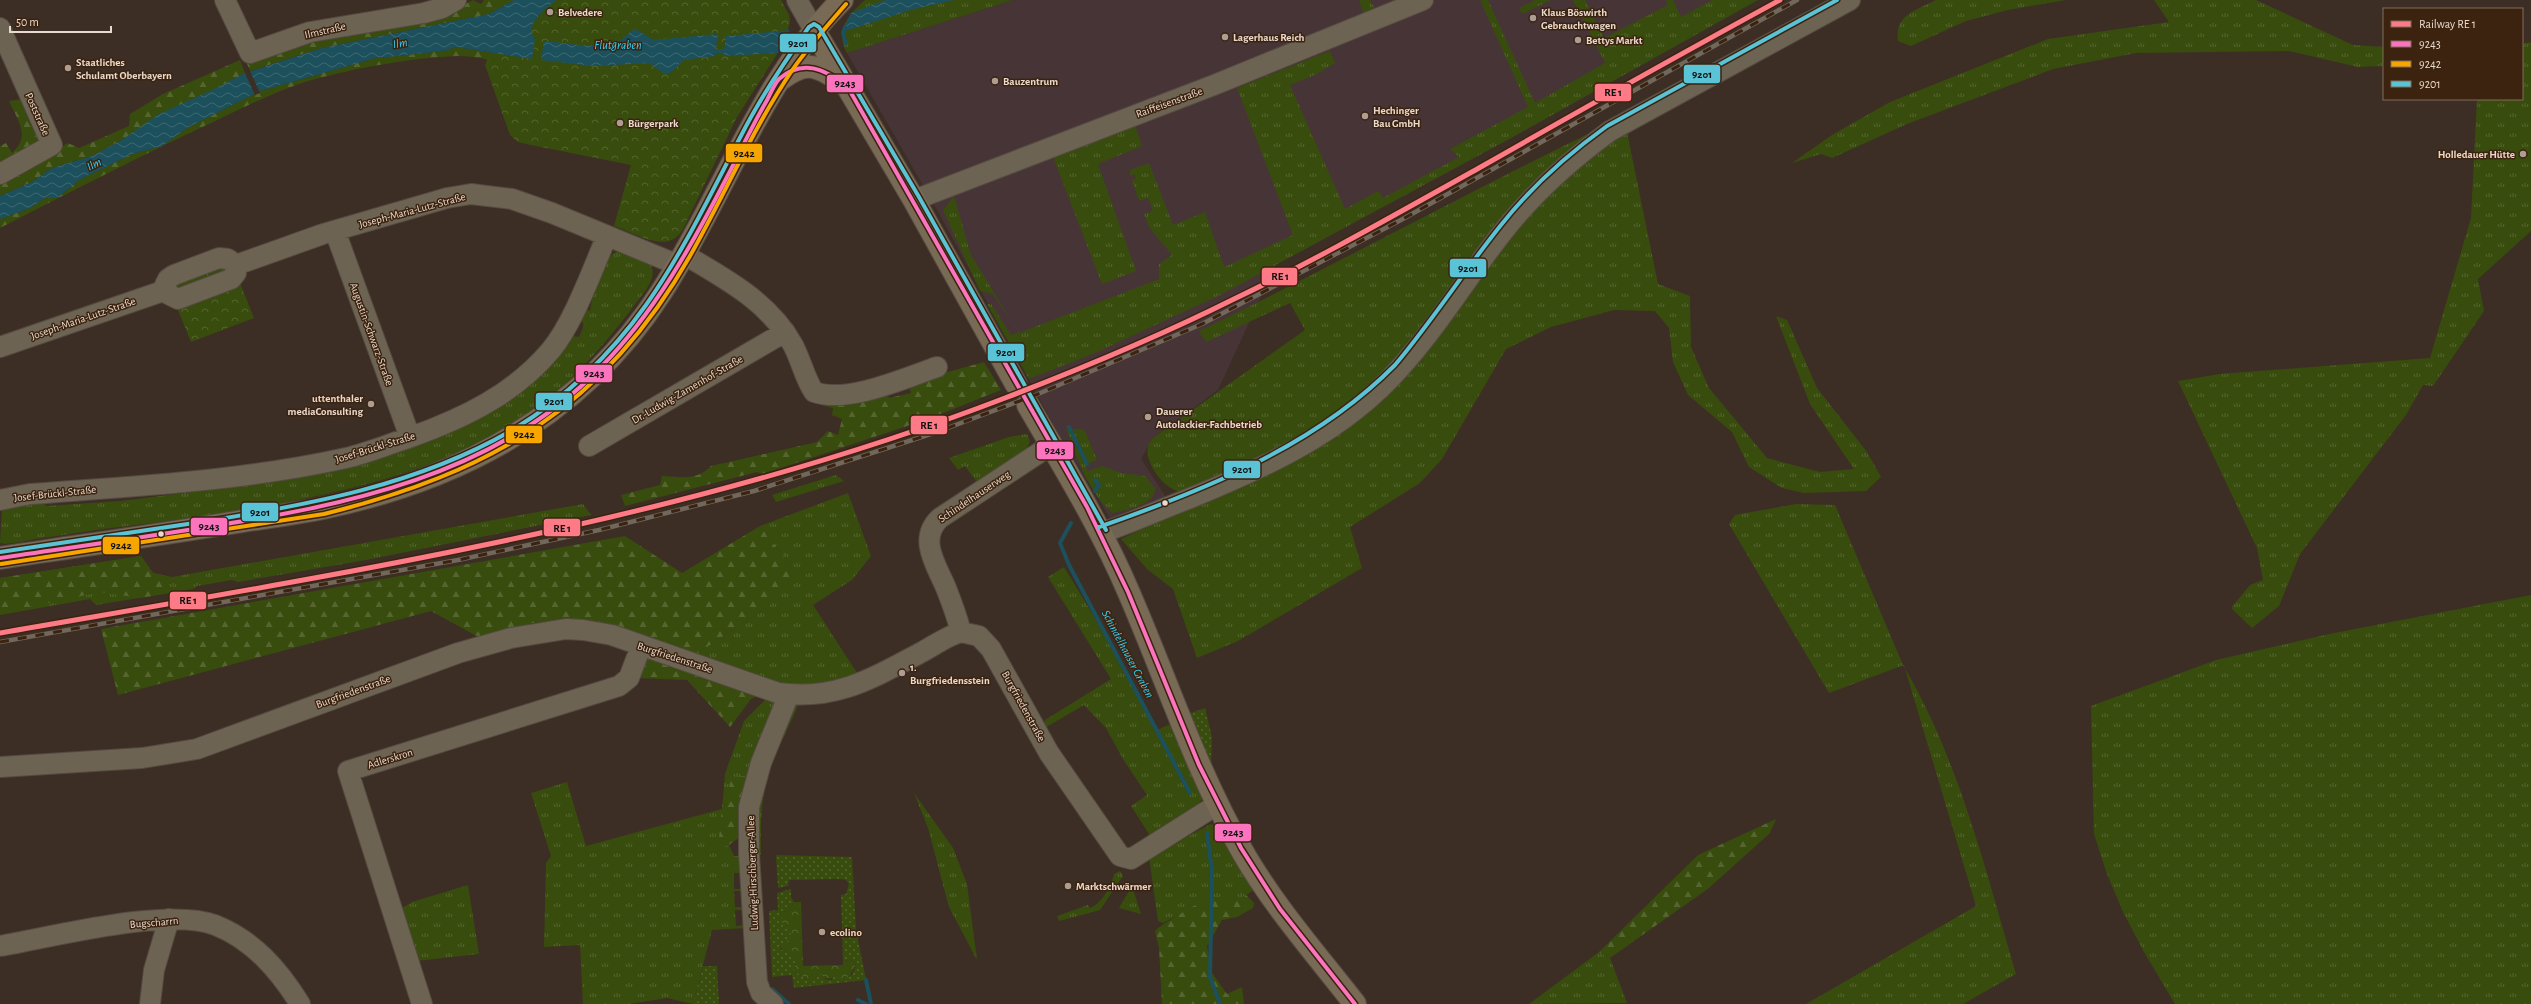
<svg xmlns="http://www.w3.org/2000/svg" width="2531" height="1004" viewBox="0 0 2531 1004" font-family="'Alegreya Sans',sans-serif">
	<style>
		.commercial { fill: #473437 }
		.grass { fill: url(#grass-tufts) }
		.forest { fill: url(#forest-firs) }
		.park { fill: url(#park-crowns) }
		.garden { fill: url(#garden-dots) }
		.water { fill: url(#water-waves) }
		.pier { fill: #3c2e24 }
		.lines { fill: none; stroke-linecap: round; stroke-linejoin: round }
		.stream { stroke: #1c505c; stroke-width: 4 }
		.minor-casing { stroke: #554a41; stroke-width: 22 }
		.major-casing { stroke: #554a41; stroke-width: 24 }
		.minor { stroke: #6d6353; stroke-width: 20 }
		.major { stroke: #786a54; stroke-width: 22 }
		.rail-casing { stroke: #72675b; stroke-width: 4.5 }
		.rail { stroke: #3b230f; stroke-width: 3; stroke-dasharray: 9; stroke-linecap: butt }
		.bus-1-casing { stroke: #3b230f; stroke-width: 7 }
		.bus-2-casing { stroke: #3b230f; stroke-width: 7 }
		.bus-3-casing { stroke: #3b230f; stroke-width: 7 }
		.bus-1 { stroke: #fc73be; stroke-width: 4 }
		.bus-2 { stroke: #f7a600; stroke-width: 4 }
		.bus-3 { stroke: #5ac3d6; stroke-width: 4 }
		.rail-1-casing { stroke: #3b230f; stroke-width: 8 }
		.rail-1 { stroke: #fd7a86; stroke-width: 5 }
		.poi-dot { fill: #ad9d92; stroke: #3b230f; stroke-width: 1.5 }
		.bus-dot { fill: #ead9cd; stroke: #3b230f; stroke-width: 1.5 }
		.labels { text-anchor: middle; stroke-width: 3; stroke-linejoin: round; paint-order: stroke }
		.poi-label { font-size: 11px; font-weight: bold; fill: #ead9cd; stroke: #3b230f; text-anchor: start }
		.street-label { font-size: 11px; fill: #ead9cd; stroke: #3b230f }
		.water-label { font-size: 12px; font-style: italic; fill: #33d4fa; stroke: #3b230f }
		.line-badge { stroke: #3b230f; stroke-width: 1.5 }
		.pale-badge-label { font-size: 11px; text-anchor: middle; font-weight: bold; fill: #111 }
	</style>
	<defs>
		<pattern id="grass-tufts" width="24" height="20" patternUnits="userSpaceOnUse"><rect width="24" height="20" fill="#384c0d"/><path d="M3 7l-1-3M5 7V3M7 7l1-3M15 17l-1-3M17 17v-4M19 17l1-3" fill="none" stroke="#55652f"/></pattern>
		<pattern id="forest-firs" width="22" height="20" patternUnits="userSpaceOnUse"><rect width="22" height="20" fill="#384c0d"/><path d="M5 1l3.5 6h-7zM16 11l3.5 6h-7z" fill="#55652f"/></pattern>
		<pattern id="park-crowns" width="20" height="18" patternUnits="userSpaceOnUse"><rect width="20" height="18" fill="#384c0d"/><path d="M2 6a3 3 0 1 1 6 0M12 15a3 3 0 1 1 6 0" fill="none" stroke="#55652f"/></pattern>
		<pattern id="garden-dots" width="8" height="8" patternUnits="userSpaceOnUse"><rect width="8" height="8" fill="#384c0d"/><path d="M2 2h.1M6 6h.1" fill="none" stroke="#55652f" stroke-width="1.8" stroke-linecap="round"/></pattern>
		<pattern id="water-waves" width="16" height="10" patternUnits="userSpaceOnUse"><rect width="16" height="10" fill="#1c505c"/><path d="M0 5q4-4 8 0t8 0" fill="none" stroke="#3d6972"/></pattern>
	</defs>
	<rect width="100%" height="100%" fill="#3c2e24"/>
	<!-- commercial -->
	<path class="commercial" d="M1013 0H1757L1511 138 1276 264 1218 390 1153 438 1141 459 1171 505 1116 528 1057 431 936 208 847 53Z"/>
	<!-- grass -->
	<path class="grass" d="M865 0H1013L847 53C834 31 849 14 865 0Z
		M1359 0H1370L1376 10 1364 15Z
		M1480 0H1488L1535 103 1605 63 1573 0H1585L1604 38 1668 5 1666 0H1673L1681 17 1712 0H1758L1511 138 1220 295 1095 353 1029 379 987 304H991L1011 335 1019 332 993 294 980 291 943 210 954 196 971 255 1019 333 1159 279V264L1172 255 1149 227 1144 214 1153 211 1148 198 1139 201 1132 180 1136 178 1135 174 1130 176V170L1149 163 1173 225 1205 212 1224 267 1293 235 1237 88 1330 51 1335 63 1317 74 1290 85 1345 209 1378 191 1383 198 1459 157 1450 149 1528 107Z
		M1535 0H1551L1522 14 1519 8Z
		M1936 0H2066L2008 10 1966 21 1911 46 1898 41C1894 15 1917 10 1936 0Z
		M2154 0H2256L2353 45 2384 47V66L2358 67 2289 51 2136 53 2053 69 1907 124 1832 158 1821 154 1792 163 1832 135 1890 102 2048 39 2169 22Z
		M2531 42V231L2478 279 2484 311 2433 386 2423 385 2406 415 2300 554 2279 606 2252 628 2231 608 2250 585 2263 580 2257 548 2178 381 2220 374 2430 358 2471 218 2477 99H2522V44Z
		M1135 125 1142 146 1098 164 1136 271 1102 284 1053 157Z
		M1596 130 1421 337 1351 406 1278 453 1182 492C1165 491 1144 463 1148 446 1148 444 1152 440 1153 438L1305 330 1290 303 1206 342 1199 331C1333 266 1463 195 1596 130Z
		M1627 132 1658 284 1690 296 1691 347 1709 388 1767 458 1820 472 1854 469 1810 404 1776 316 1787 320 1817 388 1867 452 1881 477 1866 491 1804 493 1782 488 1749 467 1732 432 1688 395 1673 362 1669 328 1655 311 1614 310 1551 327 1506 349 1442 459 1420 483 1350 527 1362 568 1238 641 1197 658 1173 589 1147 569 1121 539 1319 445 1519 223 1566 177 1611 141Z
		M621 249C629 252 639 255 646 260 664 273 641 296 633 307 604 346 569 385 529 414 423 488 255 510 128 526 97 529 66 535 35 539 24 541 10 545 0 543L2 509 43 501 46 506 121 501 253 484 374 459 409 449 444 435 475 420 572 336 579 337 584 325 581 320 586 309 590 311C593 293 602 255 621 249Z
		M1066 429H1084L1097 460 1085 465 1088 471 1102 466 1121 473 1145 476 1155 488C1156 505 1124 511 1112 513 1087 490 1078 459 1066 429Z
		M1027 434 1030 441C1028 451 1001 473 991 477 987 479 981 480 976 481L965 466 958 470 949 458 1009 437Z
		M836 475 844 481 776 502 772 495Z
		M848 493 871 556 852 580 813 605 859 676 849 680 791 687 695 655 767 607 773 601 791 566 760 526Z
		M583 504 591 515 366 560 238 582 232 580 197 586 193 589 96 605 90 599 0 615V578L141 556 153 573 172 577Z
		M1796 504 1835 505 1903 665C1959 760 1985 868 2016 974L1963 1004H1806L1976 906 1904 665 1829 693 1729 524 1735 515Z
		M1064 567 1118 656 1157 730 1173 723 1203 797C1198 811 1164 828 1151 837L1131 806 1147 795 1123 759 1106 728 1084 705 1043 729 1045 720 1111 679 1048 577Z
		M2531 595V1004H2175L2144 952 2123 912 2107 874 2094 834 2091 706 2216 660 2329 634Z
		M769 696 776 709 718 848 729 845 734 856H744V873H734V889H745V891H734L735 907H745L746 910H735L736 926 746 925V928L712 930 693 1004 667 998 629 1004H583L580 945 544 947 546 863 551 856 531 793 567 782 586 846 722 809 725 774 744 721Z
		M798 705C791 723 782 739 775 756 761 788 760 821 761 855L757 852 759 791 792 711Z
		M914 793 953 848 967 884 977 960 949 907 928 828Z
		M1211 824 1220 828 1255 889 1239 900 1212 898 1163 923 1158 921 1149 857Z
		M1120 871 1123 876 1100 910 1059 921 1057 916 1088 905 1090 908C1101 904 1112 886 1114 874Z
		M468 885 479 954 416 961 402 908 412 902Z
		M1132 886 1141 914 1119 908Z
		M1599 952 1610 958 1627 1003 1529 1004Z"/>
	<!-- forest -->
	<path class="forest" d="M473 0 481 4 484 0H514L489 14 322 48 250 71 247 64 325 35 458 8Z
		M456 47 532 59C509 67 483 56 458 56 412 58 367 66 323 77 285 86 247 106 211 123 140 156 70 192 0 228V219L30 208 45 198H57L79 180 132 154 162 146 187 128 260 91 376 58 444 51Z
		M240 60 245 73 92 156 52 168 32 182 0 196V182L68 143 79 148 129 126 130 114 163 94Z
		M24 99 43 146 0 171V146L6 143 12 153C31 136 18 121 9 101Z
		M984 362 1001 390 928 419 763 474 757 472 625 506 621 495 660 485 662 476C679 477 698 481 711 466L817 442 828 431 838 435 842 419 832 415 833 408 821 405 818 398 887 393 889 398 911 393 908 383Z
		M760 526 791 566 787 588 767 607 695 655 566 620 533 623 482 639 431 611 118 695 101 629 625 536 682 573Z
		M141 556 153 573 166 576 170 593 140 598 100 592 0 613V578Z
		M650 650 762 693 751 699 730 727 687 680 639 678Z
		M750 776 740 837 729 845 718 848 722 809 732 777Z
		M1776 819 1770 833 1709 888 1610 958 1599 952 1698 855Z
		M1246 895 1254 903 1253 908 1237 917 1222 920 1207 946 1212 973 1227 994 1242 987 1244 1004H1162L1159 948 1155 931C1162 924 1204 898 1214 898 1226 897 1235 902 1246 895Z"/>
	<!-- park -->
	<path class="park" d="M514 0H781L789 15 790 22 784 43 737 117 683 229C668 256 636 233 614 226L631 165 531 145 518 142 510 135 485 65Z
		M215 260 236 273 254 318 191 342 166 281Z
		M794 902H801L803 966 843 965V962L852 959 856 964 849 977C835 982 821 975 807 980L793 970 779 944 790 939 780 922 782 912 788 911Z"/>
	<!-- garden -->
	<path class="garden" d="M1205 708 1212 737 1211 769 1188 714Z
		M776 855 852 857 856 930 866 980 794 988 792 975 772 977 769 911 778 910 777 893 791 889V897L794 902 788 911 782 912 781 922 791 928 790 939 780 945 781 950 791 951 796 965 793 970 807 980 815 977 816 972 820 971 824 979 832 980 835 975 842 979 852 975 856 964 852 959 843 962 841 895 846 894 849 884 846 880 840 879 789 880 788 886 778 888Z
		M703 966H717L719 1004H693Z"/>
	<!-- water -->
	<path class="water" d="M514 0H556C546 9 523 25 535 39L532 59 456 47 444 51 376 58 260 91 187 128 162 146 132 154 79 180 57 198H45L30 208 0 219V196L32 182 52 168 92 156 120 141 159 114 210 91 245 73 322 48 489 14Z
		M885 0H954L914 9 842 32 851 13Z
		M635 29 654 40 718 34 715 56 684 60 670 73 665 74 649 63 593 66 541 60 544 41C566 43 594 49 615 43 624 40 627 33 635 29Z
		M790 30 778 53 723 56 726 36Z"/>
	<!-- pier -->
	<path class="pier" d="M249 69 260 93 255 95 244 71Z"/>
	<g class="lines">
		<!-- stream -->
		<path class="stream" d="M845 27 843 33 846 43
			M711 51H728
			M1069 427 1087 464
			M1095 491 1099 485 1095 480
			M1071 523 1060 543 1069 565 1190 793
			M1207 833 1212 872 1210 977 1220 1004
			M866 980 871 1004
			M772 989 789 1004
			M858 1000 866 1004"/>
		<!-- minor casing -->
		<g class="minor-casing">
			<path id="minor" d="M225 0 250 53 310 32 424 13 442 8 456 0
				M797 0 814 30
				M0 28 52 145 0 174
				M914 200 1214 85 1423 0
				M335 231 410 437
				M685 255C726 279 769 302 793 345 801 360 805 379 814 392 847 404 905 378 937 367
				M219 258 228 259 236 265V273L231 279 178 299 168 294 165 285 168 279 174 275Z
				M236 265 323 234 447 198 471 194 512 199 552 213 678 265
				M0 347 166 290
				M589 446 785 332
				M0 500 30 494C136 486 242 481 346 458 368 453 389 444 411 437 464 418 514 394 551 350 574 322 592 270 607 236
				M1101 533C1131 523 1159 510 1188 499 1266 467 1342 433 1399 369 1439 325 1469 274 1506 228 1535 192 1573 158 1610 131L1850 0
				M961 632C957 617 952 603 946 588 937 566 917 539 940 518L1051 445
				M0 767 142 758 197 749 458 653 511 638 566 629 583 630 612 635 778 693C836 701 873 678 922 652 935 645 947 636 961 632L979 636 991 649 1049 753 1120 856 1131 859 1218 804
				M0 946C53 937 167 907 215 925 253 940 279 970 300 1004
				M150 1004 154 970 169 919
				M422 1004 348 771 619 686 629 678 641 646
				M773 1004 761 993 757 982 749 854V807L761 763 789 694"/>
		</g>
		<!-- major casing -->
		<g class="major-casing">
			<path id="major" d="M814 30 914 200 1016 384
				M781 79C808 59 818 66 844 83
				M1028 405C1064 467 1101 527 1129 593 1166 678 1195 768 1241 849 1272 904 1316 954 1355 1004
				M0 558C79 546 158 535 237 522 266 517 295 514 323 508 463 479 584 413 662 291 724 195 760 81 842 0"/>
		</g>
		<!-- minor -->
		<use href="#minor" class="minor"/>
		<!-- major -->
		<use href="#major" class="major"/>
		<!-- rail casing -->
		<g class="rail-casing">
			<path id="rail" d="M0 642 458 560 599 530 754 491 937 432 1038 394 1202 324 1401 220 1797 0"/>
		</g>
		<!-- rail -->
		<use href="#rail" class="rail"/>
		<!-- bus-1 casing -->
		<g class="bus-1-casing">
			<path id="bus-1" d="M0 558C67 548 133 539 200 528 344 506 496 476 601 367 655 312 692 245 727 177 740 152 752 126 766 102 770 95 774 84 779 79 803 58 824 70 846 84L1087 507 1128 592 1199 765 1241 848 1280 909 1355 1004"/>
		</g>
		<!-- bus-2 casing -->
		<g class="bus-2-casing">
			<path id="bus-2" d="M1 564 324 514C490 473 604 408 690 256 725 194 753 128 793 69 809 46 828 25 846 4"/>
		</g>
		<!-- bus-3 casing -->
		<g class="bus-3-casing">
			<path id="bus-3" d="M1099 527C1205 490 1315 446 1395 365 1433 320 1464 271 1501 225 1531 187 1568 154 1607 126L1837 0
				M0 552C67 542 134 532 201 522 308 505 419 485 514 429 565 398 611 354 646 305 684 251 712 191 743 132 762 95 785 61 809 27L814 24 819 27 919 197 1106 530"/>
		</g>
		<!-- bus-1 -->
		<use href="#bus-1" class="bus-1"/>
		<!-- bus-2 -->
		<use href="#bus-2" class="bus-2"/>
		<!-- bus-3 -->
		<use href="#bus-3" class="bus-3"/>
		<!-- rail-1 casing -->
		<g class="rail-1-casing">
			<path id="rail-1" d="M0 633C339 574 683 522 1005 398 1083 368 1160 336 1234 299 1318 259 1398 213 1479 168 1579 111 1679 55 1780 0"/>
		</g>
		<!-- rail-1 -->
		<use href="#rail-1" class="rail-1"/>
	</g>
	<!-- markers -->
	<g class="poi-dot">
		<circle cx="550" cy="12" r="4"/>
		<circle cx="1533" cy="18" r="4"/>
		<circle cx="1225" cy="37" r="4"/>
		<circle cx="1578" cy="40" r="4"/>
		<circle cx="68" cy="68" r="4"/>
		<circle cx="995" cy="81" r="4"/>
		<circle cx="1365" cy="116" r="4"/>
		<circle cx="620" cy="123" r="4"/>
		<circle cx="2523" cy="154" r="4"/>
		<circle cx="371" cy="404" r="4"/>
		<circle cx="1148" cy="417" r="4"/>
		<circle cx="902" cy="673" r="4"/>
		<circle cx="1068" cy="886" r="4"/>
		<circle cx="822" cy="932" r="4"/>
	</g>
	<g class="bus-dot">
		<circle cx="1165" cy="503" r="3.5"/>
		<circle cx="161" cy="534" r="3.5"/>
	</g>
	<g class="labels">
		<!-- poi labels -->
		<g class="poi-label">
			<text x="558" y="16">Belvedere</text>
			<text x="1541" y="16">Klaus Böswirth<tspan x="1541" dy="13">Gebrauchtwagen</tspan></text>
			<text x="1233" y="41">Lagerhaus Reich</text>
			<text x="1586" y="44">Bettys Markt</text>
			<text x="76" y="66">Staatliches<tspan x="76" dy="13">Schulamt Oberbayern</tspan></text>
			<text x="1003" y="85">Bauzentrum</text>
			<text x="1373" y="114">Hechinger<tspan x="1373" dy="13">Bau GmbH</tspan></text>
			<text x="628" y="127">Bürgerpark</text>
			<text x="2515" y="158" text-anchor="end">Holledauer Hütte</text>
			<text x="363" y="402" text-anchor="end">uttenthaler<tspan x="363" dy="13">mediaConsulting</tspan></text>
			<text x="1156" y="415">Dauerer<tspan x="1156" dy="13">Autolackier-Fachbetrieb</tspan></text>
			<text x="910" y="671">1.<tspan x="910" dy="13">Burgfriedensstein</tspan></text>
			<text x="1076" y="890">Marktschwärmer</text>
			<text x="830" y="936">ecolino</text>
		</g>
		<!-- street labels -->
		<g class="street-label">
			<text transform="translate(325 30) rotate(-13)" y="4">Ilmstraße</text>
			<text transform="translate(1169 102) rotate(-20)" y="4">Raiffeisenstraße</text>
			<text transform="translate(38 114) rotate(66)" y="4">Poststraße</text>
			<text transform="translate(412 210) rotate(-15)" y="4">Joseph-Maria-Lutz-Straße</text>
			<text transform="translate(83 318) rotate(-19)" y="4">Joseph-Maria-Lutz-Straße</text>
			<text transform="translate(372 334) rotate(70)" y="4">Augustin-Schwarz-Straße</text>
			<text transform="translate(687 389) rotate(-30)" y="4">Dr.-Ludwig-Zamenhof-Straße</text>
			<text transform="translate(375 447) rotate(-17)" y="4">Josef-Brückl-Straße</text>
			<text transform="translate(55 493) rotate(-6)" y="4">Josef-Brückl-Straße</text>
			<text transform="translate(974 496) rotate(-34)" y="4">Schindelhauserweg</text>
			<text transform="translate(675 657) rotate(18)" y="4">Burgfriedenstraße</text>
			<text transform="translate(353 691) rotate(-20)" y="4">Burgfriedenstraße</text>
			<text transform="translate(1024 706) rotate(61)" y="4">Burgfriedenstraße</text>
			<text transform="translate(390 758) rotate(-17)" y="4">Adlerskron</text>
			<text transform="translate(752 873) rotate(-92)" y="4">Ludwig-Hirschberger-Allee</text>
			<text transform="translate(154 922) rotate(-5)" y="4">Bugscharrn</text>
		</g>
		<!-- water labels -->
		<g class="water-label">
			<text transform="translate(400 43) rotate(-10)" y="4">Ilm</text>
			<text x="618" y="49">Flutgraben</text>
			<text transform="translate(94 164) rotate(-26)" y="4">Ilm</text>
			<text transform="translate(1128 654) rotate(62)" y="4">Schindelhauser Graben</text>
		</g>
	</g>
	<g class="line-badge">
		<rect x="779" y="33" width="38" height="20" rx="4" fill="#5ac3d6"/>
		<rect x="1683" y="64" width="38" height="20" rx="4" fill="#5ac3d6"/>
		<rect x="826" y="74" width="38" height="19" rx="4" fill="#fc73be"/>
		<rect x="1594" y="83" width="38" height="19" rx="4" fill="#fd7a86"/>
		<rect x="725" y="143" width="38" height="20" rx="4" fill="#f7a600"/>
		<rect x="1449" y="258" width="38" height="20" rx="4" fill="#5ac3d6"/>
		<rect x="1261" y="267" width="37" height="19" rx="4" fill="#fd7a86"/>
		<rect x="987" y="343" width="38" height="19" rx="4" fill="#5ac3d6"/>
		<rect x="575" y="364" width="38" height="19" rx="4" fill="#fc73be"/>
		<rect x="535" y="392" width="38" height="19" rx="4" fill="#5ac3d6"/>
		<rect x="910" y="415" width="38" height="20" rx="4" fill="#fd7a86"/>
		<rect x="505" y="425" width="38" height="19" rx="4" fill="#f7a600"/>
		<rect x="1036" y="441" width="38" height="19" rx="4" fill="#fc73be"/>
		<rect x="1223" y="460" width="38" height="19" rx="4" fill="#5ac3d6"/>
		<rect x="241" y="502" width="38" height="20" rx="4" fill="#5ac3d6"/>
		<rect x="190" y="517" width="38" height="19" rx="4" fill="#fc73be"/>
		<rect x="543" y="518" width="38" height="19" rx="4" fill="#fd7a86"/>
		<rect x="102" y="536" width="38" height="19" rx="4" fill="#f7a600"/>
		<rect x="169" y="591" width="38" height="19" rx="4" fill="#fd7a86"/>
		<rect x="1214" y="823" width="38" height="19" rx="4" fill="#fc73be"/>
	</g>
	<g class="pale-badge-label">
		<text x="798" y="47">9201</text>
		<text x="1702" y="78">9201</text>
		<text x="845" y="87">9243</text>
		<text x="1613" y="96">RE 1</text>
		<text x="744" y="157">9242</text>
		<text x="1468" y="272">9201</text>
		<text x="1280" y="280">RE 1</text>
		<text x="1006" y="356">9201</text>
		<text x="594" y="377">9243</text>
		<text x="554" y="405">9201</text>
		<text x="929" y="429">RE 1</text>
		<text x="524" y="438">9242</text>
		<text x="1055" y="454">9243</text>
		<text x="1242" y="473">9201</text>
		<text x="260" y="516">9201</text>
		<text x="209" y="530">9243</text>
		<text x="562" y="532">RE 1</text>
		<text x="121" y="549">9242</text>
		<text x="188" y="604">RE 1</text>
		<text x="1233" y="836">9243</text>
	</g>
	<!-- legend -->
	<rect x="2383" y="8" width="140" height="92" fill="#3b230f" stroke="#816c5b"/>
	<rect x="2391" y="21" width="20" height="6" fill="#fd7a86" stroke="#816c5b"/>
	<text x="2419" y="28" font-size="12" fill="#ead9cd">Railway RE 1</text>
	<rect x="2391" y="41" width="20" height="6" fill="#fc73be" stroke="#816c5b"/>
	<text x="2419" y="48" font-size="12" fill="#ead9cd">9243</text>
	<rect x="2391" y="61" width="20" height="6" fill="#f7a600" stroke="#816c5b"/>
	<text x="2419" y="68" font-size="12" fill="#ead9cd">9242</text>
	<rect x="2391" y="81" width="20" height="6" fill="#5ac3d6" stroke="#816c5b"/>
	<text x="2419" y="88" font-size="12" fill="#ead9cd">9201</text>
	<!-- scale -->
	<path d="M10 26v6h101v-6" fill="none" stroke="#ead9cd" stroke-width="2"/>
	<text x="16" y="26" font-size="12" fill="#ead9cd" stroke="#3b230f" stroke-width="3" paint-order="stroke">50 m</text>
</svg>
